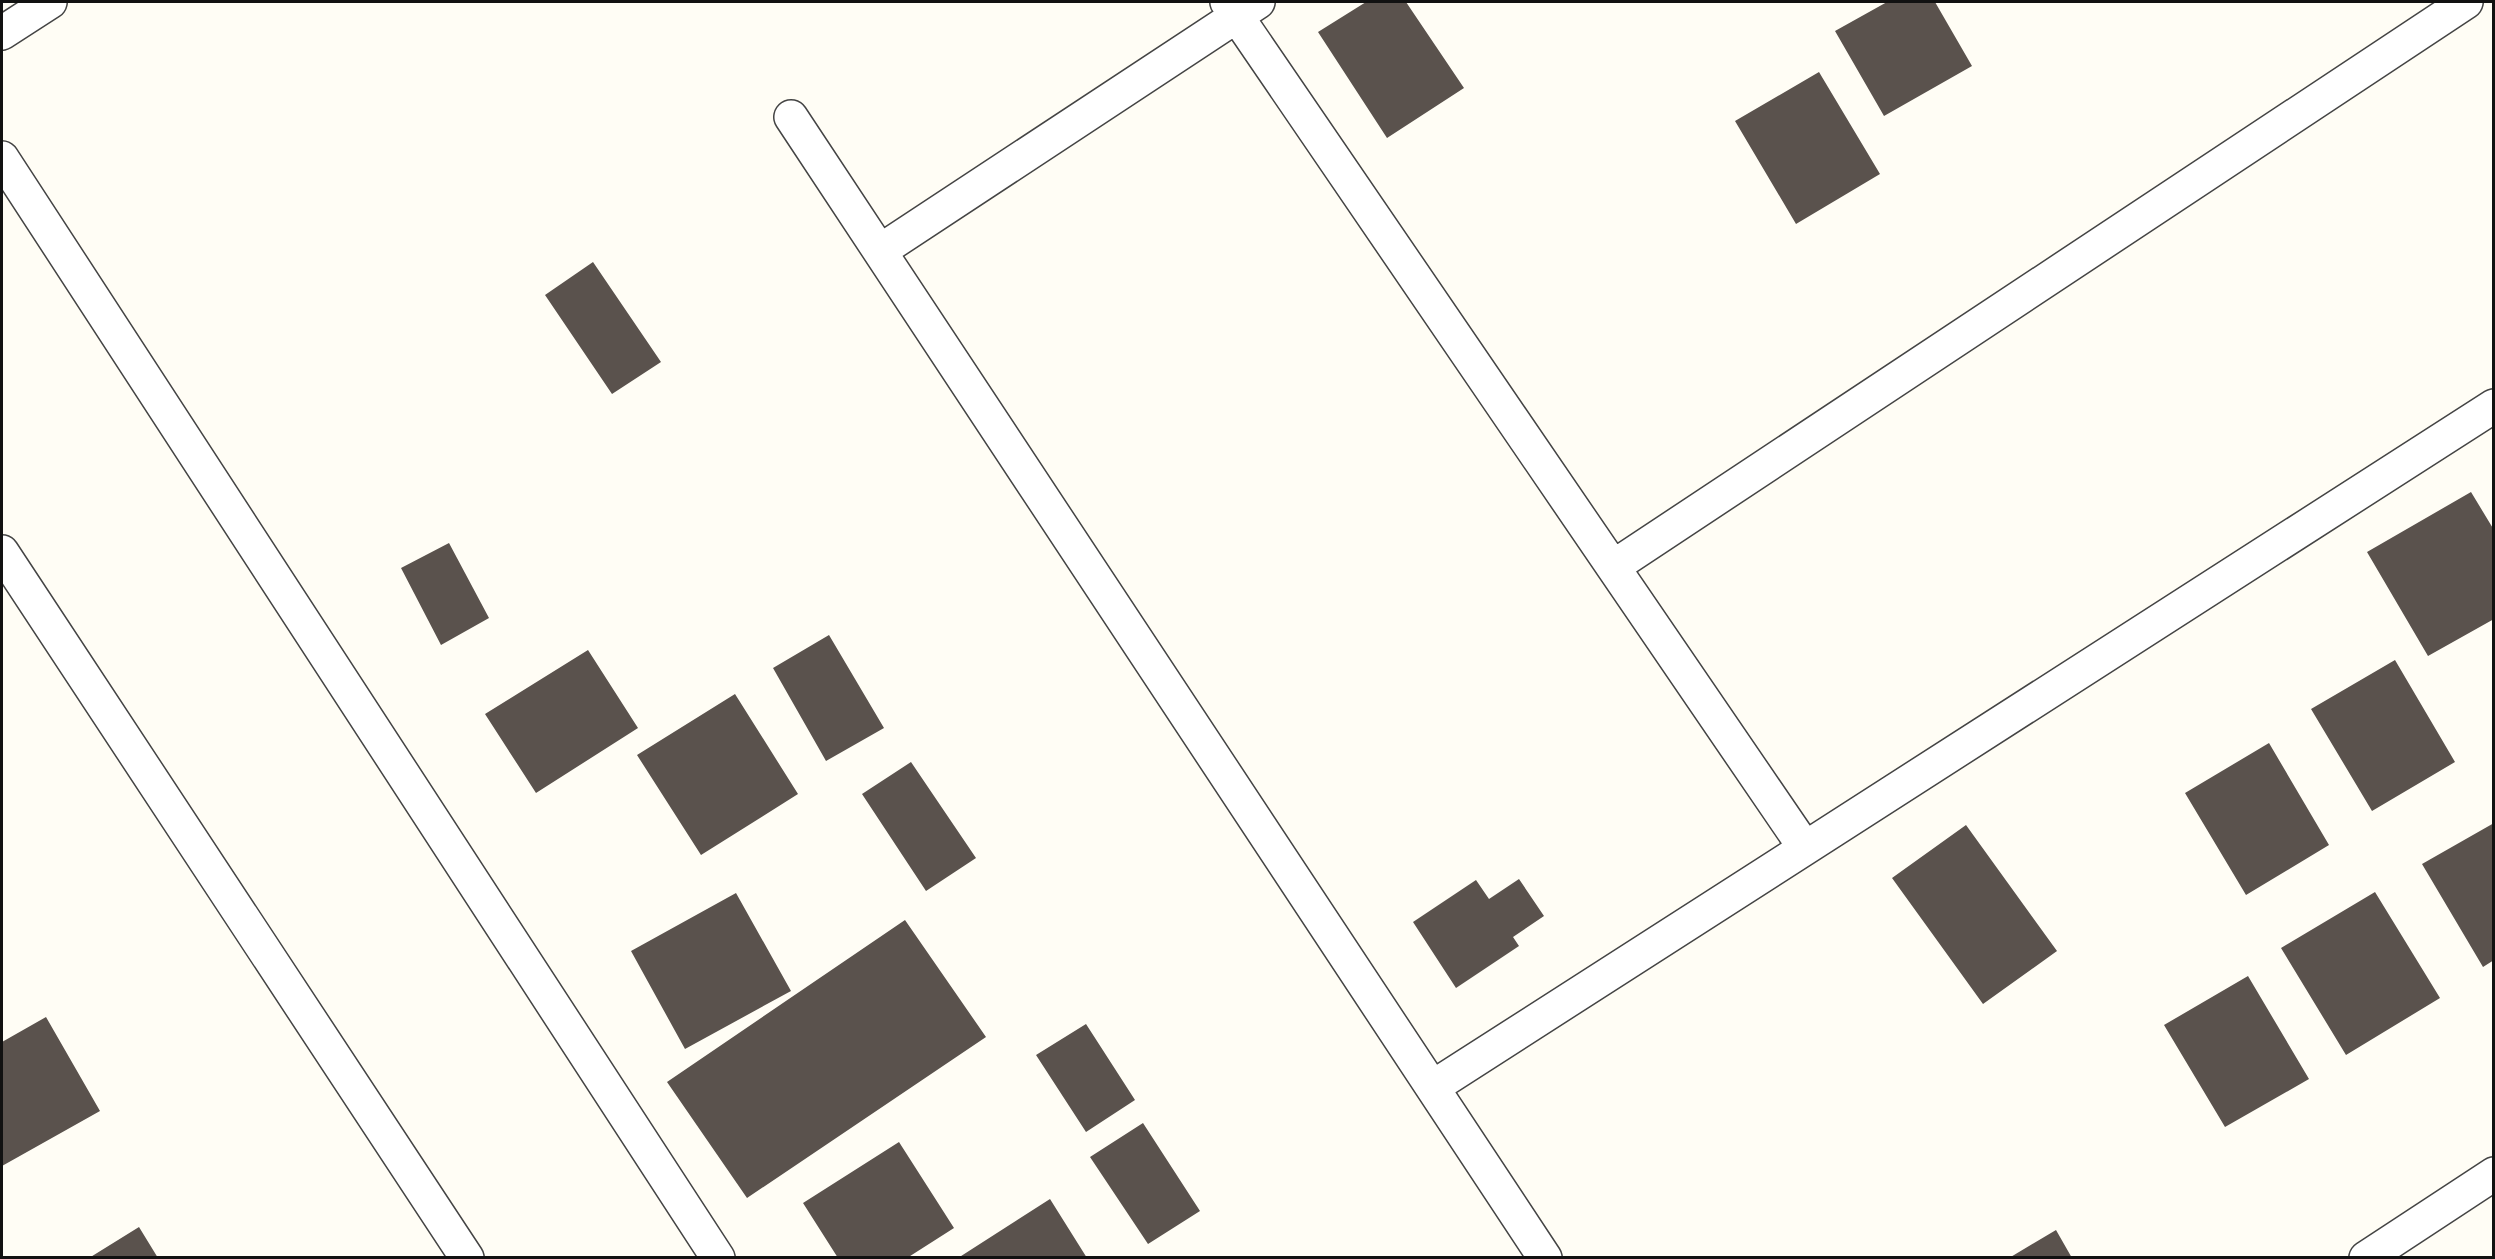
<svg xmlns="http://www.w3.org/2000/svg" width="2495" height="1259" viewBox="0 0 2495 1259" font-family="Spectral,serif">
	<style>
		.building { fill: #5a524d }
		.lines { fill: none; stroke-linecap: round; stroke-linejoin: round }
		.minor-casing { stroke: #444; stroke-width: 36 }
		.minor { stroke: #fff; stroke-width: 33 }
	</style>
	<rect width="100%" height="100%" fill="#fffdf5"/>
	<!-- building -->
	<path class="building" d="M1366 2H1406L1464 88 1387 138 1318 32Z
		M1887 2H1935L1972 66 1884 116 1835 31Z
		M1819 72 1880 174 1796 224 1735 121Z
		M593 262 661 362 612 394 545 295Z
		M2471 492 2494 530V619L2428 656 2367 552Z
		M449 543 489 618 441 645 401 568Z
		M829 635 884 728 826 761 773 668Z
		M588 650 638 728 536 793 485 714Z
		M2395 660 2455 762 2372 811 2311 709Z
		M735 694 798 794 701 855 637 755Z
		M2269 743 2329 845 2246 895 2185 793Z
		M911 762 976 858 926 891 862 794Z
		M2494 823V960L2483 967 2422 864Z
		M1966 825 2057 951 1983 1004 1892 878Z
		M1519 879 1544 916 1513 937 1519 946 1456 988 1413 922 1476 880 1489 899Z
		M2375 892 2440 998 2346 1055 2281 948Z
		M736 893 791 991 685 1049 631 951Z
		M905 920 986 1037 747 1198 667 1082Z
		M2248 976 2309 1079 2225 1127 2164 1025Z
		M46 1017 100 1111 2 1166V1042Z
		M1086 1024 1135 1100 1086 1132 1036 1055Z
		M1143 1123 1200 1211 1148 1244 1090 1157Z
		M899 1142 954 1228 907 1258H838L803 1203Z
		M1050 1199 1087 1258H958Z
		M139 1227 158 1258H89Z
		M2056 1230 2072 1258H2009Z"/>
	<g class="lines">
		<!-- minor casing -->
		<g class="minor-casing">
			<path id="minor" d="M1227 2 1805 848
				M2 33 50 2
				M791 117 1545 1258
				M2 158 718 1258
				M880 251 1258 2
				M2 552 467 1258
				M1613 567 2466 2
				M1433 1087 2494 406
				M2366 1258 2494 1174"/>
		</g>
		<!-- minor -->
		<use href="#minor" class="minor"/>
	</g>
	<!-- border -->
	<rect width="2495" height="1259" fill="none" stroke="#111111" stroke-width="6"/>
</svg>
